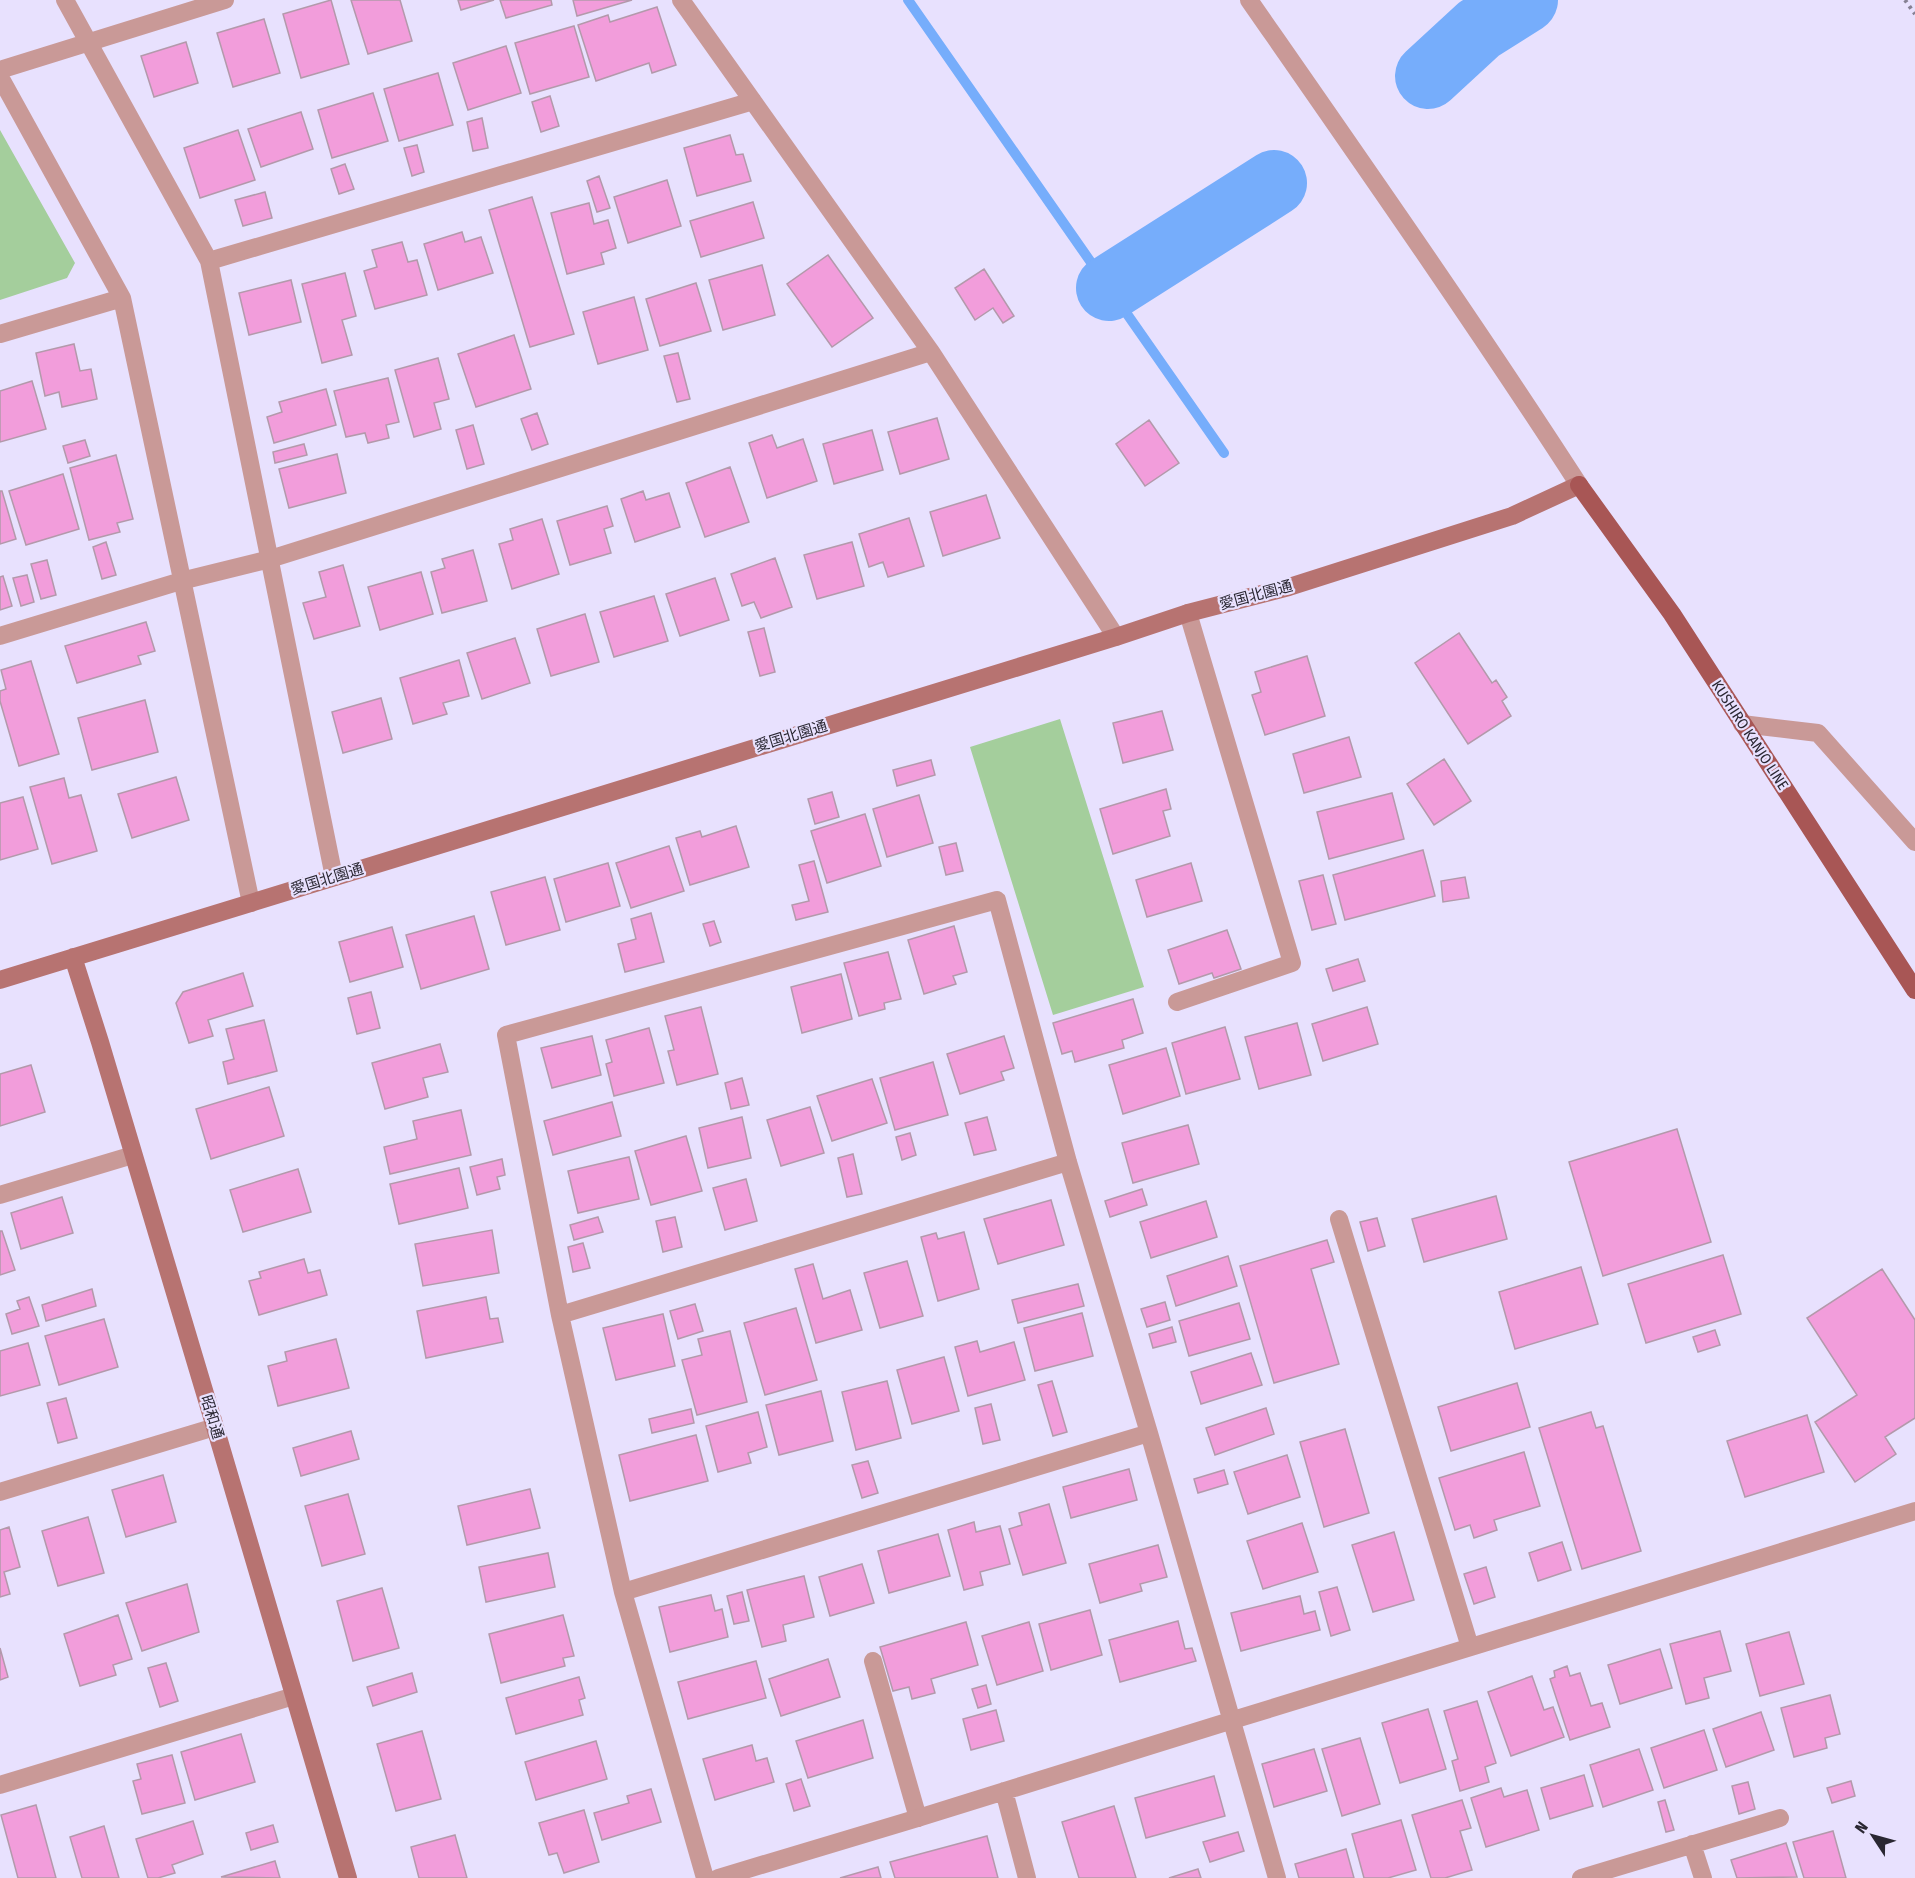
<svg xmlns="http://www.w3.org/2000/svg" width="1915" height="1878" viewBox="0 0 1915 1878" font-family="'Fira Sans Condensed','Noto Sans JP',sans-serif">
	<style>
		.green { fill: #a4ce9c }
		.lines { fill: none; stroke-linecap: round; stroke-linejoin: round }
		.stream { stroke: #76adfb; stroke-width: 10 }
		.river { stroke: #76adfb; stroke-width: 66 }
		.building { fill: #f29ddb; stroke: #b399ab; stroke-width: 1.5 }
		.path { stroke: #868194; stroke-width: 4; stroke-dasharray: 3 4.5; stroke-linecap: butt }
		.lane { stroke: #c99997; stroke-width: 18 }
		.street { stroke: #c99997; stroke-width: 18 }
		.secondary { stroke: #b77371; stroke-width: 18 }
		.primary { stroke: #a85655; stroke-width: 18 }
		.labels { text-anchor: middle; stroke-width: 4.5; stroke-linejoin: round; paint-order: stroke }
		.street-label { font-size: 15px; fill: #2a2732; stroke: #e8e1fe }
	</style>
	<rect width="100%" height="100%" fill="#e8e1fe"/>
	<!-- green -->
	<path class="green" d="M0 130 75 263 67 278 0 300Z
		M1060 719 1144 987 1053 1015 970 747Z"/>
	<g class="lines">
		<!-- stream -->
		<path class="stream" d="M908 0 1224 453"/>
		<!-- river -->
		<path class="river" d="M1428 76 1479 29 1525 0
			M1109 288 1274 183"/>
	</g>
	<!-- building -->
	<path class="building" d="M331 0 349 64 301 78 283 14Z
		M351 0H400L412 41 368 54Z
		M458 0H494L461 10Z
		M500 0H551L552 5 506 18Z
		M573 0H632L577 16Z
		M657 7 676 65 652 73 649 63 596 81 578 25 608 15 610 22Z
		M264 19 280 73 233 87 217 33Z
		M574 26 589 77 530 94 515 43Z
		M186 42 198 83 154 97 141 56Z
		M506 46 521 93 468 110 453 63Z
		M438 73 453 125 399 141 384 89Z
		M373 93 388 141 332 158 318 110Z
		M550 96 559 126 541 132 532 102Z
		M301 112 313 149 261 167 248 129Z
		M482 118 488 148 473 151 467 122Z
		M238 130 255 180 200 198 184 148Z
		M730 135 736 155 743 154 751 181 697 196 684 148Z
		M417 145 424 172 412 176 404 148Z
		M345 164 354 189 339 194 331 169Z
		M599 176 610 208 597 212 587 181Z
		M667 180 681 226 628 243 614 197Z
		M265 192 272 218 243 226 235 200Z
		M532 197 574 334 530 347 489 210Z
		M753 202 764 238 701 257 690 221Z
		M589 203 594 224 608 220 616 248 601 253 604 264 567 274 551 213Z
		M462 232 465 242 481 237 493 273 438 290 424 244Z
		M402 242 408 262 417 260 427 295 375 309 364 271 377 267 372 250Z
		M828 255 873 318 832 347 787 284Z
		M762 265 775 315 723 330 709 280Z
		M984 269 1014 316 1003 323 993 308 975 320 955 288Z
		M345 273 356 316 342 320 352 355 322 363 302 284Z
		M291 280 301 322 249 335 239 293Z
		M696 283 711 331 660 346 646 299Z
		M634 297 648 350 598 364 583 312Z
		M514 335 531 389 476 407 458 354Z
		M74 344 80 371 91 369 97 399 62 407 59 392 45 396 36 353Z
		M678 353 690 399 677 402 664 356Z
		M438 358 449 399 434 403 441 429 414 437 395 370Z
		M388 378 399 422 386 425 389 438 368 443 365 433 346 437 334 391Z
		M32 381 46 429 0 442V391Z
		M326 389 336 425 274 443 267 417 282 412 279 402Z
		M537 413 548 444 532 450 521 419Z
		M937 418 949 459 900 474 888 432Z
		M1149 420 1179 463 1145 486 1116 444Z
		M473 425 484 464 467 469 456 430Z
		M872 430 883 470 834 484 823 444Z
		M772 435 777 448 803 439 817 481 767 498 749 443Z
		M85 440 90 456 68 463 63 446Z
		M304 444 307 455 275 463 273 452Z
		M337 454 346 493 289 508 279 469Z
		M116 455 133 519 117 523 120 532 89 540 70 468Z
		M730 467 749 522 705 537 686 483Z
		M63 474 79 529 26 545 9 491Z
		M0 491H2L16 539 0 544Z
		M643 491 646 500 669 493 680 527 635 542 621 499Z
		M986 495 1000 538 943 556 930 512Z
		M607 506 613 526 604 529 611 553 570 565 557 521Z
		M909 518 924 566 888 577 883 562 869 567 859 534Z
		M542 519 559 574 512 589 499 544 513 540 510 529Z
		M106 542 116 575 102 579 93 547Z
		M852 542 864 586 817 599 804 555Z
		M473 550 487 601 442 613 431 572 445 568 442 559Z
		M775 558 792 607 761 618 754 602 742 606 731 574Z
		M47 560 56 595 41 599 31 564Z
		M343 565 360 626 314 639 303 603 326 597 319 572Z
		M421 572 433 614 380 630 368 587Z
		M27 575 34 602 21 606 13 578Z
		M3 576 12 606 0 610V577Z
		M715 578 729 620 680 636 666 594Z
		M654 596 668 641 614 657 600 612Z
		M585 614 599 662 551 676 537 629Z
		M146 622 155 651 138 656 141 664 77 683 65 646Z
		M764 628 775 672 760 676 748 632Z
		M1459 633 1492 683 1496 680 1507 697 1502 701 1511 716 1468 744 1415 663Z
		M515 638 530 683 482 699 467 653Z
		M1307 656 1325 716 1265 735 1252 695 1261 692 1255 672Z
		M459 660 469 696 443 703 447 714 413 724 400 678Z
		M31 661 59 754 19 766 0 701V691L6 689 1 670Z
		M381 698 392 739 343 753 332 712Z
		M145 700 158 752 92 770 78 718Z
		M1162 711 1173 750 1123 763 1113 723Z
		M1349 737 1361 777 1304 793 1293 754Z
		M1444 759 1471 801 1434 825 1407 784Z
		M931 760 935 775 897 786 893 770Z
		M176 777 189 820 132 838 118 794Z
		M64 778 69 798 81 795 97 851 52 864 30 787Z
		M1166 789 1171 809 1163 811 1170 836 1113 854 1100 809Z
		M832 792 839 817 815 824 808 799Z
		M1392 793 1404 839 1329 859 1317 812Z
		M919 795 933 843 887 857 873 809Z
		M23 797 38 849 0 860V803Z
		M865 814 881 866 827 883 811 831Z
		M736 826 749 867 690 885 676 838 700 831 702 837Z
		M956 843 963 871 946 875 939 847Z
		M669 846 684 891 631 908 616 863Z
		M1423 850 1435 896 1345 920 1333 875Z
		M814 861 828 912 796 920 792 905 809 901 799 865Z
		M608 863 620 906 566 922 554 879Z
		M1191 863 1202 901 1147 917 1136 880Z
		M1323 875 1336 924 1312 930 1299 881Z
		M545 877 560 930 506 945 491 892Z
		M1465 877 1469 898 1443 902 1441 881Z
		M651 913 664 962 625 972 618 944 636 939 631 919Z
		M474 916 489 969 421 989 406 935Z
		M714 921 721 942 710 946 703 924Z
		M954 926 967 972 953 976 956 984 924 994 908 940Z
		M392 927 403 967 350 982 339 942Z
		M1227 930 1241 969 1214 978 1212 973 1179 984 1168 950Z
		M888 952 901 999 884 1003 885 1009 859 1016 844 963Z
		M1358 959 1365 981 1333 991 1326 969Z
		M243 973 253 1006 208 1020 213 1036 189 1043 176 1003 183 992Z
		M841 974 852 1019 802 1033 791 987Z
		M371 992 380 1028 357 1034 348 998Z
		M1133 999 1143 1033 1122 1040 1124 1048 1075 1062 1072 1051 1062 1054 1053 1023Z
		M701 1007 718 1074 677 1085 668 1051 674 1050 665 1016Z
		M1367 1007 1378 1044 1323 1061 1312 1024Z
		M264 1020 277 1071 228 1084 223 1062 234 1059 226 1029Z
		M1297 1023 1311 1075 1259 1089 1245 1037Z
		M1225 1027 1240 1079 1186 1094 1172 1043Z
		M649 1028 664 1083 614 1096 606 1064 612 1062 606 1040Z
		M592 1036 601 1075 552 1088 541 1048Z
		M1004 1036 1014 1068 1001 1072 1004 1080 960 1094 947 1054Z
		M440 1044 448 1072 423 1078 428 1097 385 1109 372 1063Z
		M1166 1048 1180 1096 1123 1114 1109 1065Z
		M933 1062 948 1115 895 1130 880 1078Z
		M31 1065 45 1112 0 1126V1074Z
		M742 1078 749 1105 731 1109 725 1083Z
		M872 1079 887 1123 832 1141 817 1096Z
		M269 1087 284 1136 211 1159 196 1109Z
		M612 1102 621 1136 553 1155 544 1121Z
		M810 1107 824 1153 781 1166 767 1120Z
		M461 1110 471 1155 390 1174 384 1147 417 1139 413 1121Z
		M742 1117 751 1158 708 1168 699 1128Z
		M987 1117 996 1150 974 1155 965 1123Z
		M1188 1125 1199 1164 1133 1183 1122 1143Z
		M1677 1129 1711 1242 1603 1276 1569 1162Z
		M910 1133 916 1155 902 1160 896 1137Z
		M686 1136 702 1191 651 1205 635 1151Z
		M853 1154 862 1194 847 1197 838 1158Z
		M629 1157 639 1199 578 1213 568 1171Z
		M502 1159 505 1175 497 1177 500 1189 477 1195 470 1167Z
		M459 1168 468 1208 399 1224 390 1184Z
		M298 1169 311 1212 243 1232 230 1190Z
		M746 1179 757 1221 725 1230 713 1188Z
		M1142 1189 1147 1205 1110 1217 1105 1201Z
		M1496 1196 1507 1239 1424 1262 1412 1219Z
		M62 1197 73 1233 21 1249 11 1213Z
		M1051 1200 1064 1245 998 1264 984 1219Z
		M1206 1201 1217 1237 1151 1258 1140 1222Z
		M598 1217 603 1232 574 1240 570 1225Z
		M675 1217 682 1247 663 1252 656 1221Z
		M1377 1218 1385 1246 1368 1251 1360 1222Z
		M492 1230 499 1273 423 1286 415 1244Z
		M0 1231H2L15 1270 0 1275Z
		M964 1232 979 1289 938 1301 921 1237 936 1233 938 1239Z
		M1327 1240 1334 1262 1311 1269 1339 1364 1274 1383 1240 1266Z
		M583 1243 590 1268 573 1272 568 1247Z
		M1723 1255 1741 1314 1646 1343 1628 1284Z
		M1228 1256 1237 1286 1176 1306 1167 1276Z
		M304 1259 308 1273 320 1270 327 1295 259 1315 249 1281 261 1278 259 1272Z
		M907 1261 923 1316 880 1328 864 1273Z
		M813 1264 823 1299 850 1290 862 1330 816 1343 795 1269Z
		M1581 1267 1598 1324 1515 1349 1499 1292Z
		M1882 1269 1915 1320V1418L1885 1437 1896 1454 1855 1482 1815 1422 1857 1395 1807 1318Z
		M1078 1284 1084 1306 1018 1323 1012 1300Z
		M92 1289 96 1306 46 1321 42 1305Z
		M29 1297 39 1326 12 1334 6 1314 20 1309 17 1301Z
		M486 1297 490 1319 498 1318 503 1342 426 1358 417 1311Z
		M1165 1302 1170 1320 1147 1327 1141 1309Z
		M1239 1303 1250 1339 1189 1356 1179 1321Z
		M695 1304 703 1331 678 1339 670 1311Z
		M796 1308 817 1380 765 1395 744 1323Z
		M1082 1313 1093 1356 1035 1371 1024 1328Z
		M663 1314 675 1366 616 1380 603 1328Z
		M104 1319 118 1367 59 1385 45 1336Z
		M1172 1327 1176 1342 1153 1348 1149 1334Z
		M1715 1330 1720 1345 1698 1352 1693 1337Z
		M730 1331 747 1402 697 1415 682 1360 702 1355 698 1339Z
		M336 1339 349 1388 278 1406 268 1366 287 1361 285 1352Z
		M977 1341 980 1352 1014 1342 1025 1380 968 1396 955 1347Z
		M28 1343 40 1385 0 1396V1351Z
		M1251 1353 1262 1385 1201 1404 1191 1372Z
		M944 1357 959 1411 912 1424 897 1370Z
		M887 1381 901 1438 856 1450 842 1392Z
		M1052 1381 1067 1432 1053 1436 1038 1385Z
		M1517 1383 1530 1427 1451 1451 1438 1407Z
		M821 1391 833 1441 779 1455 766 1405Z
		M66 1398 77 1438 58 1443 47 1403Z
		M991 1404 1000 1440 983 1444 975 1408Z
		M1266 1408 1274 1434 1215 1455 1206 1428Z
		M691 1409 694 1423 652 1433 649 1419Z
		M758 1412 767 1447 748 1453 751 1463 718 1472 706 1426Z
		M1591 1412 1596 1428 1603 1426 1641 1551 1582 1569 1539 1428Z
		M1807 1415 1824 1472 1745 1497 1727 1441Z
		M1345 1429 1369 1513 1324 1527 1300 1442Z
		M351 1431 359 1459 301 1476 293 1448Z
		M696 1435 708 1481 630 1501 619 1455Z
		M1524 1452 1540 1506 1494 1520 1497 1530 1474 1538 1470 1525 1455 1530 1439 1478Z
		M1287 1455 1300 1497 1248 1514 1234 1472Z
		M868 1461 878 1493 862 1498 852 1465Z
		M1129 1469 1137 1500 1071 1518 1063 1487Z
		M1224 1470 1228 1484 1198 1493 1194 1479Z
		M163 1475 176 1522 126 1537 112 1490Z
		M530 1489 540 1528 467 1545 458 1506Z
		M348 1494 365 1554 322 1566 305 1506Z
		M1049 1504 1066 1563 1023 1575 1009 1529 1022 1525 1019 1513Z
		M88 1517 104 1573 58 1586 42 1531Z
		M974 1522 976 1532 1000 1526 1010 1564 980 1572 983 1585 964 1590 948 1530Z
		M1302 1523 1318 1572 1263 1589 1247 1541Z
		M9 1527 20 1567 4 1572 10 1594 0 1597V1530Z
		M1394 1532 1414 1600 1373 1612 1352 1545Z
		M938 1534 950 1576 889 1593 878 1551Z
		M1562 1542 1571 1570 1538 1581 1529 1553Z
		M1158 1545 1167 1577 1140 1584 1142 1591 1100 1603 1089 1564Z
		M548 1553 555 1587 486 1602 479 1567Z
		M862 1564 874 1603 830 1616 819 1577Z
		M1486 1567 1495 1597 1474 1604 1464 1574Z
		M804 1576 814 1617 783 1625 786 1641 762 1647 747 1590Z
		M187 1584 199 1632 142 1651 126 1603Z
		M1337 1587 1350 1630 1331 1636 1319 1592Z
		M382 1588 399 1648 353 1661 337 1601Z
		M742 1592 749 1621 734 1624 727 1596Z
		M711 1595 715 1611 722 1609 728 1637 670 1652 659 1607Z
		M1300 1596 1304 1614 1315 1611 1320 1630 1241 1651 1231 1613Z
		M1090 1610 1102 1655 1051 1670 1039 1624Z
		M118 1615 132 1659 113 1665 116 1675 80 1686 64 1634Z
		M563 1615 574 1656 563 1658 565 1666 501 1683 489 1634Z
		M1178 1621 1185 1649 1192 1648 1196 1661 1120 1682 1109 1640Z
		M966 1622 978 1665 931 1679 935 1693 912 1699 909 1687 893 1691 880 1647Z
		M1029 1622 1043 1671 997 1685 982 1636Z
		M1720 1631 1731 1671 1704 1678 1709 1698 1686 1704 1670 1644Z
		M1789 1632 1804 1684 1760 1696 1746 1644Z
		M0 1648 8 1677 0 1680Z
		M1660 1649 1672 1688 1620 1704 1608 1665Z
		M828 1659 840 1697 781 1716 769 1679Z
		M756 1661 766 1698 688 1719 678 1682Z
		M166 1663 178 1701 160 1707 148 1668Z
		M1567 1666 1570 1676 1580 1673 1591 1706 1602 1703 1610 1727 1570 1740 1550 1679 1555 1677 1554 1671Z
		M412 1673 417 1692 373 1706 367 1687Z
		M1532 1676 1544 1710 1553 1707 1564 1737 1511 1756 1488 1692Z
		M579 1677 585 1698 579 1700 583 1715 516 1734 506 1698Z
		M986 1685 991 1704 978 1708 972 1689Z
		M1830 1695 1840 1734 1825 1738 1827 1748 1794 1757 1781 1708Z
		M1477 1701 1496 1763 1485 1767 1489 1782 1460 1791 1452 1761 1458 1759 1444 1711Z
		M1428 1709 1446 1769 1400 1783 1382 1723Z
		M996 1710 1004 1741 971 1750 963 1719Z
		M1761 1712 1774 1750 1726 1767 1713 1729Z
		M863 1720 873 1758 808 1778 796 1741Z
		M1704 1730 1717 1770 1664 1788 1651 1748Z
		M422 1731 441 1799 396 1811 377 1744Z
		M241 1734 255 1782 195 1800 181 1752Z
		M1360 1738 1380 1804 1342 1816 1322 1749Z
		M596 1741 607 1779 536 1800 525 1762Z
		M752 1745 756 1761 767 1758 774 1782 715 1800 703 1759Z
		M1314 1749 1327 1791 1274 1807 1262 1764Z
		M1639 1749 1653 1790 1603 1807 1590 1765Z
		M172 1755 185 1803 142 1814 133 1781 141 1779 137 1764Z
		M1584 1775 1593 1806 1550 1819 1541 1788Z
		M1214 1776 1225 1816 1146 1838 1135 1798Z
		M801 1779 810 1806 794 1811 786 1784Z
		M1851 1781 1855 1796 1832 1803 1827 1788Z
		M1748 1782 1755 1809 1739 1814 1732 1786Z
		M1501 1788 1504 1797 1527 1790 1539 1830 1486 1847 1471 1798Z
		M651 1789 661 1822 602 1840 594 1813 629 1803 627 1796Z
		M1462 1800 1471 1828 1460 1831 1472 1870 1445 1878H1431L1412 1815Z
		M1665 1800 1674 1830 1666 1832 1658 1802Z
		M36 1805 56 1878H18L1 1815Z
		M1114 1806 1136 1878H1079L1062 1822Z
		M584 1810 599 1862 564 1873 557 1853 549 1855 539 1823Z
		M1401 1820 1416 1870 1388 1878H1364L1352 1834Z
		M193 1821 203 1854 172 1865 175 1873 158 1878H148L136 1839Z
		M273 1825 278 1842 251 1850 246 1833Z
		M104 1826 119 1878H82L70 1837Z
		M1833 1831 1846 1878H1804L1793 1842Z
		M1238 1832 1244 1851 1210 1862 1203 1842Z
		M455 1835 467 1878H419L411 1847Z
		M987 1836 998 1878H895L890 1862Z
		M1786 1843 1797 1877 1737 1878 1731 1860Z
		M1346 1849 1354 1878H1299L1295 1864Z
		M275 1861 280 1878 221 1877Z
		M878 1867 881 1878H840Z
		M1198 1869 1201 1878H1169Z"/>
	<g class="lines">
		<!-- path -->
		<path class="path" d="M1905 0 1915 14"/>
		<!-- lane -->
		<path class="lane" d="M1742 724 1818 733 1915 842
			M873 1661 918 1818"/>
		<!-- street -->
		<path class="street" d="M65 0 209 261 334 877
			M681 0 931 352 1116 637
			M1249 0C1361 161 1473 321 1579 485
			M0 70 225 0
			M0 77 122 298 251 903
			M209 261 753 101
			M0 334 122 298
			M0 636 181 581 270 559 931 352
			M1177 1002 1292 963 1188 613
			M0 1195 133 1155
			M1339 1219 1470 1647
			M560 1315 1068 1162
			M0 1492 215 1427
			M623 1592 1149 1433
			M0 1785 294 1696
			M1004 1791 1027 1878
			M1692 1844 1703 1878
			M705 1878 623 1592 560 1315 506 1035 997 900 1068 1162 1149 1433 1277 1878
			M718 1878 918 1818 1233 1720 1915 1511
			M1581 1878 1780 1818"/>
		<!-- secondary -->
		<path class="secondary" d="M73 957 100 1042 215 1427 348 1878
			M0 980 1116 637 1188 613 1289 587 1512 516 1579 485"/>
		<!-- primary -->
		<path class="primary" d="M1579 485 1672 614 1915 990"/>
	</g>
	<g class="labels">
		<!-- street labels -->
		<g class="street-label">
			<text transform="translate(1256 595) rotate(-15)" y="5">愛国北園通</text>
			<text transform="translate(1750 735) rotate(57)" y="5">KUSHIRO KANJO LINE</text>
			<text transform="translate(791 736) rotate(-17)" y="5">愛国北園通</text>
			<text transform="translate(327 879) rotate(-17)" y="5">愛国北園通</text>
			<text transform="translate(212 1417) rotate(73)" y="5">昭和通</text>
		</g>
	</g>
	<!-- north arrow -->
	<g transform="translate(1873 1836) rotate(306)" stroke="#e8e1fe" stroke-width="4.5" paint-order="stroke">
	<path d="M0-4.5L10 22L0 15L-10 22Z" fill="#2a2732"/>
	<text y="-9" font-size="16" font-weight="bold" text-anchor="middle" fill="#2a2732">N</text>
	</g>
</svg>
